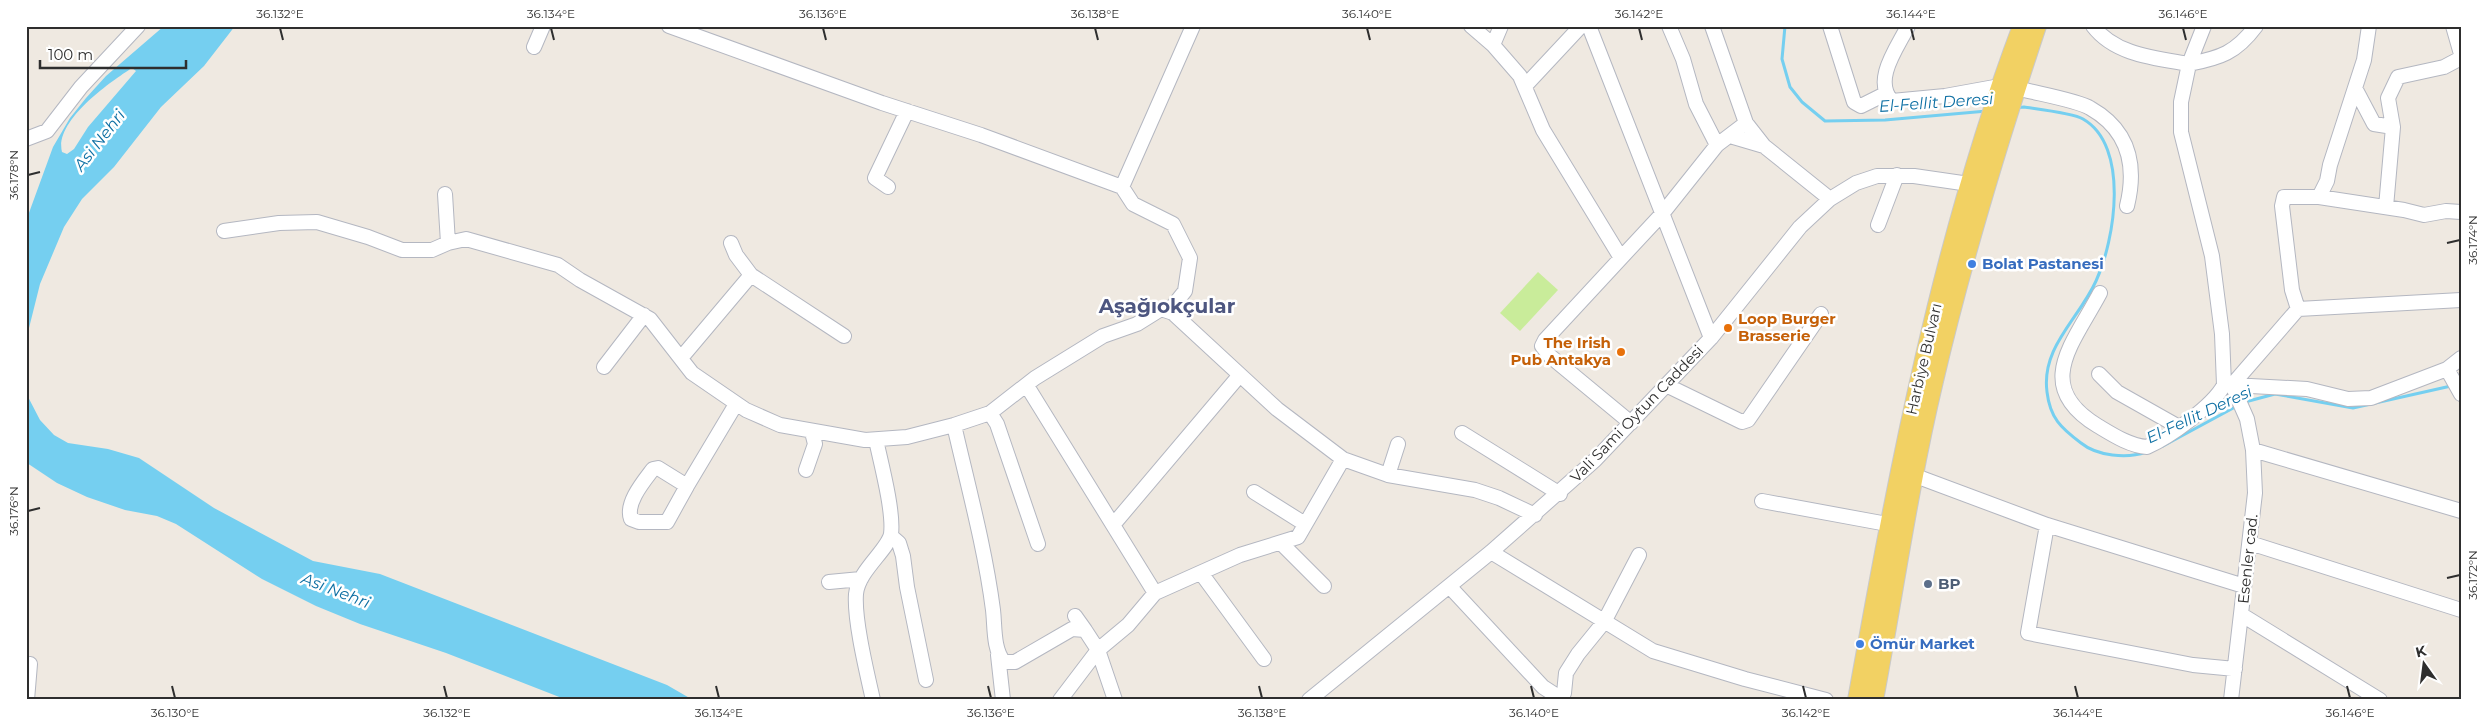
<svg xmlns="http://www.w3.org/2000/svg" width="2487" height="726" viewBox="0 0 2487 726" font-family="Montserrat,sans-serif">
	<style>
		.pitch { fill: #c9ec9a }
		.water { fill: #75cff0; fill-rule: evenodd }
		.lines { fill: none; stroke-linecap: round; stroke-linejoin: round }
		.stream { stroke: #75cff0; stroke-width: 3 }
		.minor-casing { stroke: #b4b7c1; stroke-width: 16 }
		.major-casing { stroke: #c9c9c9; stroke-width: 20 }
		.minor { stroke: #fff; stroke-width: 14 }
		.major { stroke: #f2d163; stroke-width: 18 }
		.ticks { fill: none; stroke: #2e2e2e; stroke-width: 2 }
		.shop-dot { fill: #3f7fe0; stroke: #fff; stroke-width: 2 }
		.food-dot { fill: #e8710a; stroke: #fff; stroke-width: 2 }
		.service-dot { fill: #5c6f8a; stroke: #fff; stroke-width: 2 }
		.labels { text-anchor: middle; stroke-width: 5; stroke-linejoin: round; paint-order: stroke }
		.shop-label { font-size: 15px; font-weight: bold; fill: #366cbe; stroke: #fff; text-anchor: start }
		.food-label { font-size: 15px; font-weight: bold; fill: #c56008; stroke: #fff; text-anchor: start }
		.street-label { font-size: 15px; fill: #2e2e2e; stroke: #fff }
		.service-label { font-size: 15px; font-weight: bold; fill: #4e5e75; stroke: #fff; text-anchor: start }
		.water-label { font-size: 16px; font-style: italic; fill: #0d6fa3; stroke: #fff }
		.district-label { font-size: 20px; font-weight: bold; fill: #4d5680; stroke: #fff }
		.neatline { fill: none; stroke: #2e2e2e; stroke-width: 2 }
		.ticks-label { font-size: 12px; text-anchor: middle; fill: #2e2e2e }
	</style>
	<rect width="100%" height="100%" fill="#efe9e1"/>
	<!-- pitch -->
	<path class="pitch" d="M1538 272 1558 290 1520 331 1500 313Z"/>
	<!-- water -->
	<path class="water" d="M164 26H235L204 66 161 107 114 167 82 199 64 227 40 284 26 340V221L53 147 70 118 86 98 106 76ZM132 68 136 71 88 127 74 149 67 154 62 152C54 121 110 82 132 68Z
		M26 393 40 420 54 435 68 443 108 449 139 458 214 508 313 561 380 574 667 685 693 700H567L446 653 360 624 316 606 262 579 176 524 157 516 125 510 87 497 57 483 27 463Z"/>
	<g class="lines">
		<!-- stream -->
		<path class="stream" d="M1785 26 1782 59 1790 87 1802 102 1825 121 1885 120 1987 111
			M2015 108 2024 107C2037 109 2073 113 2083 119 2130 146 2115 240 2096 281 2079 319 2041 347 2047 392 2050 418 2061 428 2081 443 2097 456 2127 459 2146 452
			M2245 402 2275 394 2353 408 2451 386
			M2163 446 2237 406"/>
		<!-- minor casing -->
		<g class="minor-casing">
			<path id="minor" d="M669 26 882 103 981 135 1122 187
				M1471 26 1493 45
				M1501 26 1493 45 1520 76 1543 130 1621 258 1545 340 1542 346 1550 356 1631 423
				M1589 26 1711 338
				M1669 26 1683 59 1696 104 1717 145
				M1712 26 1746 123
				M1830 26 1854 102 1861 106 1885 94
				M1908 26C1898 47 1872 80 1892 101L1945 96 2000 86
				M2093 26C2115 55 2155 58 2189 64L2181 102V132L2212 256 2222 334 2224 385H2232L2247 419 2253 450 2255 493 2231 700
				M2453 26 2461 54
				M534 47 543 26
				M2189 64C2220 58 2236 53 2256 26
				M2189 64 2204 26
				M1525 86 1581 26
				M2017 88C2034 93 2077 100 2090 108 2129 130 2137 165 2127 206
				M2355 88 2374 124 2393 127
				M1730 136 1764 146
				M26 139 47 131 81 87 138 26
				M888 187 875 178 907 111
				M445 194 448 243
				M2319 197 2327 181 2330 165 2364 60 2369 26
				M2386 207 2393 127 2388 98 2398 77 2444 67 2461 58
				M1878 225 1897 175
				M224 231 279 223 317 222 368 237 402 250H432L448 243 466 239 558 265 580 280 650 319 692 373 746 410 780 425 865 440 907 437 954 425 990 413 1035 378 1103 336 1137 324 1161 309 1173 313 1277 409 1343 459 1388 475 1475 490 1499 498 1535 515
				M1621 258 1662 214 1717 145 1746 123 1764 146 1830 199
				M751 275 844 336
				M2100 293C2073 344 2032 386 2098 426 2113 435 2130 446 2147 447 2169 437 2213 406 2224 385
				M2461 300 2298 309 2232 385 2307 389 2348 399 2371 398 2447 369 2461 358
				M2298 309 2292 290 2282 206 2284 197H2319L2404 210 2424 215 2446 211 2461 212
				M1169 311 1185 291 1190 258 1173 224 1133 204 1122 187 1193 26
				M681 358 751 275 736 255 731 243
				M604 367 644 315
				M2447 369 2461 394
				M2099 374 2117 392 2179 427
				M1666 385 1742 422 1748 420 1821 314
				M1027 386 1155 593
				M990 413 997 424 1038 544
				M954 425C968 486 985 548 993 610 995 627 993 649 1004 662H1015L1072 629 1085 630 1098 650 1060 700
				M1462 433 1560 494
				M2253 450 2461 511
				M658 468 687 486 667 522H639L631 519C625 503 644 481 653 469Z
				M806 470 815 444 812 432
				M1905 472 2047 525 2244 586
				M1388 475 1398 444
				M687 486 736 404
				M1254 492 1305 524
				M1762 501 1898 526
				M1113 525 1239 376
				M2047 525 2028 633 2193 665 2235 669
				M891 536 899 543 903 556 907 587 926 680
				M1281 543 1324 586
				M2250 543 2461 610
				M1491 552 1653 651 1745 679 1826 700
				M1201 573 1264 659
				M829 582 861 579
				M1449 586 1543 687 1560 698
				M2242 615 2380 700
				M1075 616 1085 630
				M998 655 1003 700
				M27 700 30 664
				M873 700C867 673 854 620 856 594 858 571 888 550 891 534 894 512 881 463 876 440
				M1115 700 1098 650 1128 625 1155 593 1240 555 1298 537 1343 459
				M1309 700 1491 552 1595 460 1711 338 1800 227 1830 199 1856 183 1877 176H1914L1969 184
				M1560 700 1564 693 1566 673 1578 654 1604 622 1639 555"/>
		</g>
		<!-- major casing -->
		<g class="major-casing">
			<path id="major" d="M1857 700C1898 472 1940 244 2022 26
				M1874 700C1894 593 1909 486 1934 381 1962 261 1998 143 2037 26"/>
		</g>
		<!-- minor -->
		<use href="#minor" class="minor"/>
		<!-- major -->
		<use href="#major" class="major"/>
	</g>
	<!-- ticks -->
	<path class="ticks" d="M280 28 283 40M551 28 554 40M823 28 826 40M1095 28 1098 40M1367 28 1370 40M1639 28 1642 40M1911 28 1914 40M2183 28 2186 40M28 175 40 172M2447 243 2460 240M28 511 40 508M2447 578 2460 575M172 686 175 698M444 686 447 698M716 686 719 698M988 686 991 698M1259 686 1262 698M1531 686 1534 698M1803 686 1806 698M2075 686 2078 698M2347 686 2350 698"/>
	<!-- markers -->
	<g class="shop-dot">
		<circle cx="1972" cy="264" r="5"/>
		<circle cx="1860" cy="644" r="5"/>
	</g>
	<g class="food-dot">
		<circle cx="1728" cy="328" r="5"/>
		<circle cx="1621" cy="352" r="5"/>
	</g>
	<circle class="service-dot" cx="1928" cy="584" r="5"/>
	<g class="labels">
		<!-- shop labels -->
		<g class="shop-label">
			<text x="1982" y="269">Bolat Pastanesi</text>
			<text x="1870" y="649">Ömür Market</text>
		</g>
		<!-- food labels -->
		<g class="food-label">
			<text x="1738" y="324">Loop Burger<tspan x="1738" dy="17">Brasserie</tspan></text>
			<text x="1611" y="348" text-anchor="end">The Irish<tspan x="1611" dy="17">Pub Antakya</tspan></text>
		</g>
		<!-- street labels -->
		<g class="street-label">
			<text transform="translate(1924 359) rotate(-77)" y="5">Harbiye Bulvarı</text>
			<text transform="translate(1637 414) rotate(-46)" y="5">Vali Sami Oytun Caddesi</text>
			<text transform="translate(2248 559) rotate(-84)" y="5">Esenler cad.</text>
		</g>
		<!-- service labels -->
		<g class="service-label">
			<text x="1938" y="589">BP</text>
		</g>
		<!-- water labels -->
		<g class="water-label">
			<text transform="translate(1936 102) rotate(-4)" y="6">El-Fellit Deresi</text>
			<text transform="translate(99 140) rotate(-52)" y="6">Asi Nehri</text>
			<text transform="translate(2199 414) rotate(-25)" y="6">El-Fellit Deresi</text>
			<text transform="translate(336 590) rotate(21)" y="6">Asi Nehri</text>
		</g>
		<!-- district labels -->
		<g class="district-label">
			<text x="1167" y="313">Aşağıokçular</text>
		</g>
	</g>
	<!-- border -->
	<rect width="2487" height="726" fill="none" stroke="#ffffff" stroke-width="55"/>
	<!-- north arrow -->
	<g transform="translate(2424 664) rotate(346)" stroke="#ffffff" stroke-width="4" paint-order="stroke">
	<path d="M0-4L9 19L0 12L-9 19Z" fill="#2e2e2e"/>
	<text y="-8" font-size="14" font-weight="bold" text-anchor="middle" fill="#2e2e2e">K</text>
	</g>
	<!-- scale -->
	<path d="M40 60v8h146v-8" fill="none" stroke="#2e2e2e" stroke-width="2.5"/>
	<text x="48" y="60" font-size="15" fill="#2e2e2e" stroke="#ffffff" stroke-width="4" paint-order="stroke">100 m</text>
	<rect x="28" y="28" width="2432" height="670" class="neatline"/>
	<g class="ticks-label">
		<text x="280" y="18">36.132°E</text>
		<text x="551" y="18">36.134°E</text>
		<text x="823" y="18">36.136°E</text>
		<text x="1095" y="18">36.138°E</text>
		<text x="1367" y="18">36.140°E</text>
		<text x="1639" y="18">36.142°E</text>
		<text x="1911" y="18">36.144°E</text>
		<text x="2183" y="18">36.146°E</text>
		<text transform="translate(14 175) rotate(-90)" y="4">36.178°N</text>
		<text transform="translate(2473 240) rotate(-90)" y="4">36.174°N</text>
		<text transform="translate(14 511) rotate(-90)" y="4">36.176°N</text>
		<text transform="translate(2473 575) rotate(-90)" y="4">36.172°N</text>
		<text x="175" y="717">36.130°E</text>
		<text x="447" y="717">36.132°E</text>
		<text x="719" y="717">36.134°E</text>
		<text x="991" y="717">36.136°E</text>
		<text x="1262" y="717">36.138°E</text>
		<text x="1534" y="717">36.140°E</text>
		<text x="1806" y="717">36.142°E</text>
		<text x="2078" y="717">36.144°E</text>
		<text x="2350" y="717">36.146°E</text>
	</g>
</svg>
